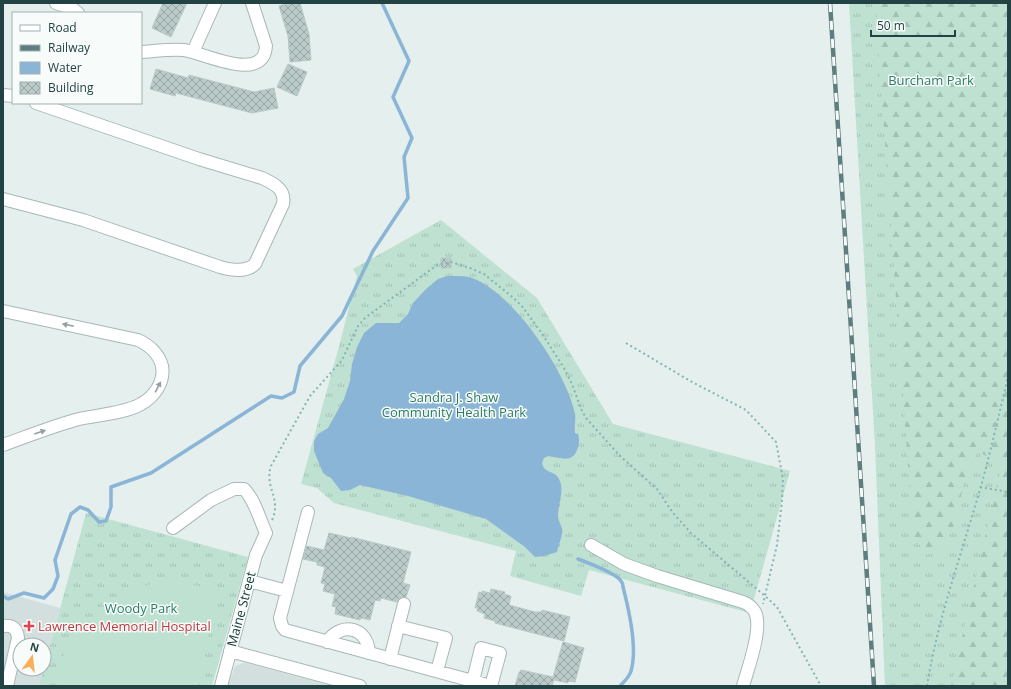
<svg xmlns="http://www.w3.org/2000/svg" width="1011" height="689" viewBox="0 0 1011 689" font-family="'Open Sans',sans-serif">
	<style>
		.built { fill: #d3dfde }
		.grass { fill: url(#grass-tufts) }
		.forest { fill: url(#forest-firs) }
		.pitch { fill: #bee1d1 }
		.water { fill: #8bb5d6 }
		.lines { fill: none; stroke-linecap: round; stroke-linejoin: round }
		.stream { stroke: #8bb5d6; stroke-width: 3.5 }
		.building { fill: url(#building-cross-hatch); stroke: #b7c9c7 }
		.minor-casing { stroke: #a7b8b7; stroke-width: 14 }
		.path { stroke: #84b4b3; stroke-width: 2; stroke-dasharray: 2 3; stroke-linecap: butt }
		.minor { stroke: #fff; stroke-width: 12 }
		.rail-casing { stroke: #5e7d7e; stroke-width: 4.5 }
		.rail { stroke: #f7fbfa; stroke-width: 3; stroke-dasharray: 9; stroke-linecap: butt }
		.oneway { fill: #91a0a1 }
		.health-dot { fill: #e0444e; stroke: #f7fbfa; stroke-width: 1.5 }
		.labels { text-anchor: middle; stroke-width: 3; stroke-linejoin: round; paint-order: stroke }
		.park-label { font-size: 13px; fill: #2a7c62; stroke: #f7fbfa }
		.street-label { font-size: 13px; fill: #234243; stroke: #f7fbfa }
		.health-label { font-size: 13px; fill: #be3a42; stroke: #f7fbfa; text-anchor: start }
	</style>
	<defs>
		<pattern id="grass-tufts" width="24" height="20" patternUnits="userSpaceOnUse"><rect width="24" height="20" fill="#bee1d1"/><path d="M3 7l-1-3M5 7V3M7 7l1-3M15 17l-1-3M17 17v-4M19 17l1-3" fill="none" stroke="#a3c2b5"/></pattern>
		<pattern id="forest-firs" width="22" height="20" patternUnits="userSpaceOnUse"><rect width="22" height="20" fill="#bee1d1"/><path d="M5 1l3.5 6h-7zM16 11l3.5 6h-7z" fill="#a3c2b5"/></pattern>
		<pattern id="building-cross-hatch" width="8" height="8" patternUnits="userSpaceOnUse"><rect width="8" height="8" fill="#bacac8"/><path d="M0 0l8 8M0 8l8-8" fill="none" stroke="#97a6a4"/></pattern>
	</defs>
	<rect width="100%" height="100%" fill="#e5efee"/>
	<!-- built -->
	<path class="built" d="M3 592 60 608 44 668V645H20V669H44L39 686H3Z
		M243 663H247L332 686H228L235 666Z"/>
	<!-- grass -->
	<path class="grass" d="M849 3H1008V686H885L875 446Z
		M441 220 537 298 613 424 790 471 750 613 589 570 581 596 510 576 516 551 334 503 317 488 301 484 338 350 357 276 353 269Z
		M86 513 248 557 212 686H39Z"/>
	<!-- forest -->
	<path class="forest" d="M875 3H1008V686H951L1002 463 978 452 967 471 954 525 944 547 927 555 913 536Z"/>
	<!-- pitch -->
	<path class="pitch" d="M172 581 185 583 218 590 198 686H66L52 683C56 671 60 659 67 649 88 611 129 583 172 581Z"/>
	<!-- water -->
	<path class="water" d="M447 276C458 276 468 275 477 280 517 299 566 372 575 414 576 420 574 427 575 433L578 434C580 440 579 445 577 450 572 464 559 457 548 456L544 458 542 463C544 474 555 470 559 479 565 491 558 504 558 516 558 522 564 528 562 534 561 540 558 546 557 552L544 556 535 557 525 547 486 519 408 496 360 485 350 490 341 491 331 478 323 473 314 451V441L318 434 328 428 344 399 350 381 352 364 357 347 364 333 376 323H399L408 314 413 303 426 289 438 279Z"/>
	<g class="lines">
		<!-- stream -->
		<path class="stream" d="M578 559C586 562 617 574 621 581 622 582 623 585 623 587 629 610 638 648 631 671 630 676 624 682 620 686
			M3 596 8 599 24 593 44 598 53 589 58 576 55 560 71 514 80 507 88 510 99 522 106 521 111 507V487L151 473 271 396 282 398 294 392 300 366 342 316 373 251 408 198 404 157 412 138 393 97 409 61 382 3"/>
	</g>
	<!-- building -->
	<path class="building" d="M163 3H187L171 37 152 28Z
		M289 3H300L309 34 311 60 290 62 288 36 279 6Z
		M288 64 307 72 297 96 277 87Z
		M156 69 188 78 189 75 254 92 274 88 278 108 252 113 176 93 175 96 150 89Z
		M441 258H451V268H441Z
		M329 533 351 538V537L411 552 403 583 410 585 406 597H402L397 602 381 598 380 601 375 600 370 620 361 618 360 620 335 614 336 607 332 606 335 594 323 591 325 584 321 583 325 567 317 565V562L303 559 307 546 324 550Z
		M491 589 505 592 504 594 511 596 509 605 535 612H541L542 610 570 617 564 641 495 623V621L484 618 485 614 477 611 478 608H475L479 592 482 593V591L490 593Z
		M563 642 584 648 575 682 568 681V683L554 680 552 686H515L519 672H520L521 670 553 677Z"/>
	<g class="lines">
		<!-- minor casing -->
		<g class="minor-casing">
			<path id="minor" d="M56 3 73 9 78 13
				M141 52C155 51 170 49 184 50 204 53 264 84 266 46L252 3
				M193 52 215 3
				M3 95 13 96
				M3 199 83 220 220 267C231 270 246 273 255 264L283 204C286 189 273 183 262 178L199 159 36 103
				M3 311 138 340C149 345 159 354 162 366 165 382 154 397 141 404 126 413 97 415 79 419 53 426 28 436 3 445
				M308 512 280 618 282 626 285 630 491 686
				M173 528 211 500 234 489H244C255 500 259 518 266 533L256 555 221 686
				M591 545 624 564 657 576 743 602C748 604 752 607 755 612 763 628 748 668 743 686
				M249 581 287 591
				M3 626C12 625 17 628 18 638L7 686
				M398 626 446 638 437 671
				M327 642C341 621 368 627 369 653
				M230 651 360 686
				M390 659 404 604
				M473 681 481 648 500 653 491 686"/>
		</g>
		<!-- path -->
		<path class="path" d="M626 343 692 382 746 410 776 442 783 479 782 501 777 545 763 604
			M980 487 1008 492
			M272 520C282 499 264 487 271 466L310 396 342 360 358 326 365 318 437 265 451 262 470 268 484 274 510 295 521 305 541 332 564 368 572 384 581 409 586 418 619 455 657 489 673 513 691 533 765 596 777 607 821 686
			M927 686C938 617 962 553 981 486 991 450 999 414 1008 377"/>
		<!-- minor -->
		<use href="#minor" class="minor"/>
		<!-- rail casing -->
		<g class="rail-casing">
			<path id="rail" d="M830 3 874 686"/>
		</g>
		<!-- rail -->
		<use href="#rail" class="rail"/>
	</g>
	<!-- one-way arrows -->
	<defs><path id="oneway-solid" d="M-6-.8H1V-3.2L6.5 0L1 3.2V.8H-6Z"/></defs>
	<g class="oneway">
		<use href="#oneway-solid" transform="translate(68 325) rotate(-168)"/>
		<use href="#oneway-solid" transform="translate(158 387) rotate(-62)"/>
		<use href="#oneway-solid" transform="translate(40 432) rotate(-19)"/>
	</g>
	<!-- markers -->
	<path class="health-dot" d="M27 620h4v4h4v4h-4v4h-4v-4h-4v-4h4z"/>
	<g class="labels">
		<!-- park labels -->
		<g class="park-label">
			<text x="931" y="85">Burcham Park</text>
			<text x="454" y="402">Sandra J. Shaw<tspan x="454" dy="15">Community Health Park</tspan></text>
			<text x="141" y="613">Woody Park</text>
		</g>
		<!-- street labels -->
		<g class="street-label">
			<text transform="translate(241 609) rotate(-75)" y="5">Maine Street</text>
		</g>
		<!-- health labels -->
		<g class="health-label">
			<text x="38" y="631">Lawrence Memorial Hospital</text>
		</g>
	</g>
	<!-- border -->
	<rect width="1011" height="689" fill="none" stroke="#234243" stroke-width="8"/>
	<!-- legend -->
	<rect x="12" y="12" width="130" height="92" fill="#f7fbfa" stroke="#a2b1b1"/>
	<rect x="20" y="25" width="20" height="6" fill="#ffffff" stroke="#a2b1b1"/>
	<text x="48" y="32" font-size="12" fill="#234243">Road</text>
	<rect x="20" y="45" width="20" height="6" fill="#5e7d7e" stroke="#a2b1b1"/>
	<text x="48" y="52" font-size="12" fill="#234243">Railway</text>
	<rect x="20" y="62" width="20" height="12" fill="#8bb5d6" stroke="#a2b1b1"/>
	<text x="48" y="72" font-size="12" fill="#234243">Water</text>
	<rect x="20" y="82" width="20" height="12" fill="url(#building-cross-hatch)" stroke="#a2b1b1"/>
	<text x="48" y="92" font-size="12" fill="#234243">Building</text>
	<!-- north arrow -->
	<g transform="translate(32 657) rotate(15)"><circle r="19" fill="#f7fbfa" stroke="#a2b1b1"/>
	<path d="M0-3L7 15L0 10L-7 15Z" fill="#f9af59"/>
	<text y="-6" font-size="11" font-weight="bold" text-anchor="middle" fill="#234243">N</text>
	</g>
	<!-- scale -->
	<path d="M871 30v6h84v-6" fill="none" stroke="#234243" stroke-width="2"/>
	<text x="877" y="30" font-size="12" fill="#234243" stroke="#f7fbfa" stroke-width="3" paint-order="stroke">50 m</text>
</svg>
